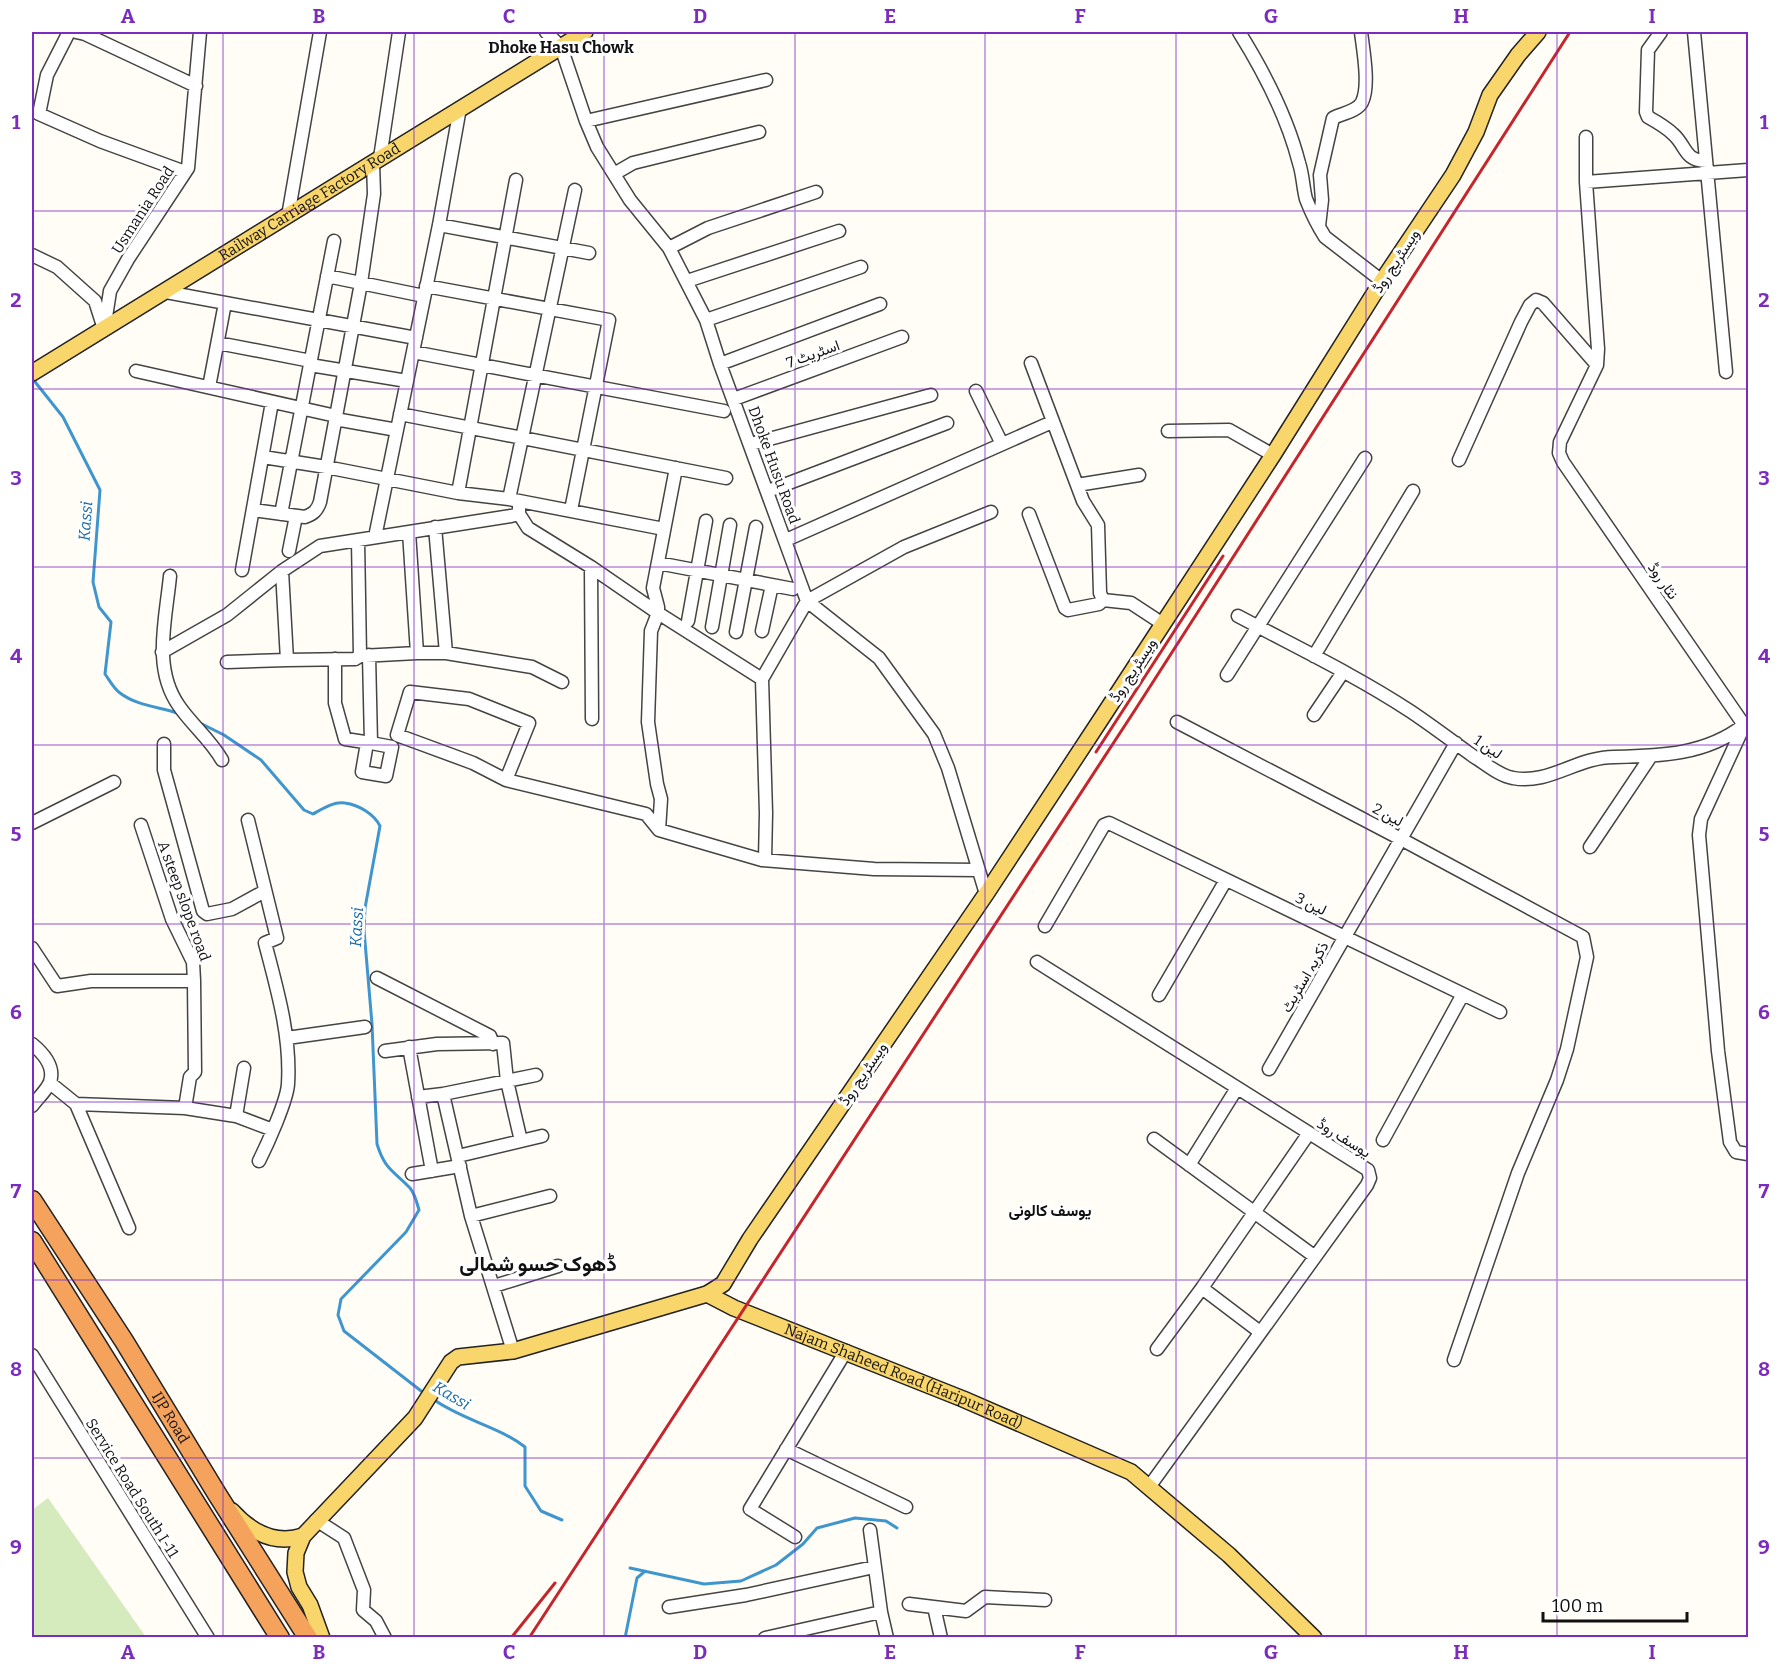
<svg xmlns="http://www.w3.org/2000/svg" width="1780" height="1669" viewBox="0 0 1780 1669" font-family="Bitter,Vazirmatn,serif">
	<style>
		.green { fill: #d5ebbd }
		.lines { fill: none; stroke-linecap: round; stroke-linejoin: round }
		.stream { stroke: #3f96cf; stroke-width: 3 }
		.minor-casing { stroke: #444; stroke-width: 15 }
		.major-casing { stroke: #222; stroke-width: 18 }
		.highway-casing { stroke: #222; stroke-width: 21 }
		.minor { stroke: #fff; stroke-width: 12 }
		.major { stroke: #f9d66b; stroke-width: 15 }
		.highway { stroke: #f5a25d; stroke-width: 18 }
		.rail { stroke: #c4262e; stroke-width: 3 }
		.grid { fill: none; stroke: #7b2cbf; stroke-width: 1.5; stroke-opacity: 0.55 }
		.labels { text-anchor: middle; stroke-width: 6; stroke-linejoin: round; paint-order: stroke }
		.street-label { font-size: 15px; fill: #111; stroke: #fff }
		.neighbourhood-label { font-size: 16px; font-weight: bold; fill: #111; stroke: #fff }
		.water-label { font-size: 16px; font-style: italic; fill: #1768a6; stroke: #fff }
		.district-label { font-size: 21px; font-weight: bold; fill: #111; stroke: #fff }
		.neatline { fill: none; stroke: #7b2cbf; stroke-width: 2 }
		.grid-label { font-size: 20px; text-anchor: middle; font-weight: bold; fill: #7b2cbf }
	</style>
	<rect width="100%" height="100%" fill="#fffdf5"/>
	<!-- green -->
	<path class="green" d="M48 1498 146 1637H32V1510Z"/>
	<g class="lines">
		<!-- stream -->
		<path class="stream" d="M32 378 63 417 100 490 93 582 99 607 111 622 105 674C110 681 114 689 120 693 137 706 160 707 180 714
			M200 723 224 735 261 760 304 810 313 814C322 809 334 801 345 803 359 805 374 814 380 826L365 908 364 930 372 1024 377 1144C385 1170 393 1170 410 1188 415 1194 417 1203 419 1210L406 1232 341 1299 338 1315 344 1331 425 1394
			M433 1399C462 1420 498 1426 525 1447V1486L541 1511 562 1520
			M630 1568 704 1584 741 1581 776 1565 803 1544 817 1528 855 1518 886 1521 897 1528
			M625 1638 637 1578 644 1572"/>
		<!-- minor casing -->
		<g class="minor-casing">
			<path id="minor" d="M69 32 47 75 39 114 100 141 185 172
				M76 32 85 34 196 86
				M546 32 561 47 586 121 597 147 630 200 669 248 706 320 720 364 807 601 879 658 934 734 948 768 986 894
				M1239 32C1264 72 1287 116 1299 163 1303 175 1303 188 1306 199 1311 212 1318 226 1325 237L1382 281
				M1661 32 1648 50 1646 112 1648 117C1657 122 1666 127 1673 134 1686 145 1684 161 1706 161
				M1694 32 1726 372
				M586 121 766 80
				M1586 137V182L1598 349 1597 365 1560 442 1559 453 1563 462 1744 725
				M380 158 399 32
				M614 174 633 163 759 132
				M1586 182 1748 170
				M288 216 320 32
				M439 225 589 253
				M1319 226 1322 200 1320 175 1333 118C1341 114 1358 111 1362 102 1370 86 1363 49 1361 32
				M669 248 708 228 816 192
				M32 255 57 267 95 301 103 326
				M327 276 424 296
				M687 281 839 231
				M426 286 609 320 571 510
				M166 292 416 338
				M706 320 861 267
				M104 330 110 291 128 259 188 168 200 32
				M218 343 311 361
				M413 352 724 411
				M1031 363 1083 501 1098 525 1100 593 1103 600
				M720 364 880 304
				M310 365 407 381
				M136 371 336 416
				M209 387 225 303
				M976 391 1002 444
				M734 399 902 337
				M400 414 726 478
				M335 419 397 430
				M1168 431 1229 430 1273 455
				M751 444 931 395
				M263 457 326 467 458 493 509 499 664 529
				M1459 460 1521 322 1530 305 1536 300 1543 303 1597 365
				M676 468 653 588 658 607V613L762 679 807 601 904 547 991 512
				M1077 485 1139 475
				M768 491 947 423
				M458 493 516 180
				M509 499 575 190
				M253 510 305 517C313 514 317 511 320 502L361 283 374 194 373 163
				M281 514 334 241
				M519 514 528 528 591 567 592 719
				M1029 514 1065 608 1068 610 1099 604 1103 600 1131 603 1163 624
				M375 537 439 225 460 108
				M786 540 1052 422
				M289 551 296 516
				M658 563 793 589
				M591 567 658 613 651 631 648 722 657 784 661 799 659 830
				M242 570 272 402
				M170 576C166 619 152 668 179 706 192 725 210 739 222 760
				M1238 616C1296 647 1355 675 1410 711 1431 725 1452 741 1473 756 1485 763 1499 776 1513 778 1549 785 1577 757 1614 757 1660 756 1706 755 1744 725
				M688 621 706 521
				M712 627 730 525
				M762 631 772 585
				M736 632 756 527
				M162 652 227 615 282 571 320 546 511 516 519 514V501
				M417 653H446L435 527
				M446 653 532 667 562 682
				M361 656 417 653 409 532
				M1314 656 1413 491
				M335 659V703L345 739 371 743 369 655
				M287 660 355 659 360 656 358 540
				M227 662 287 660 282 571
				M1227 675 1365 458
				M762 679 766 813 765 860
				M1314 715 1343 672
				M1177 722 1401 839 1583 937 1587 957 1567 1049 1557 1080 1518 1173 1454 1360
				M1743 728 1701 819 1699 835 1718 1051 1730 1142 1736 1152 1748 1154
				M367 743 362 772 386 776 392 747 371 743
				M164 744V770L203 911 207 914 232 909 265 891
				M506 780 529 723 469 699 410 692 397 735 473 763 506 780 646 814 659 830 762 860 874 869 979 870
				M248 820 277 938 265 943C277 989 291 1036 288 1084 287 1101 267 1145 259 1161
				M32 823 114 782
				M1590 847 1651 756
				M1045 926 1104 825 1109 823 1500 1012
				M32 948 57 986 91 981H194L193 962 172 919 141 825
				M1037 962 1368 1170 1370 1178 1367 1185 1149 1487
				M377 978 490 1036 493 1044
				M1159 995 1226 880
				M287 1038 365 1027
				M32 1044C43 1053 55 1067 50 1082 47 1090 37 1099 32 1106
				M409 1047 432 1171
				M385 1051 437 1044 503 1043 507 1081 521 1141
				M1269 1069 1456 743
				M50 1083 76 1104 129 1228
				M418 1097 443 1094
				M76 1104 185 1108 236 1116 273 1130
				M185 1108 190 1077 195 1072 194 981
				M236 1116 244 1068
				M1154 1139 1314 1256
				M1383 1140 1463 994
				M458 1156 542 1136
				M1189 1165 1237 1088
				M412 1174 460 1166
				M471 1216 550 1196
				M494 1286 558 1266
				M1202 1288 1260 1332
				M1157 1349 1202 1288 1309 1133
				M513 1351 471 1216 443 1094 536 1075
				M32 1355 208 1638
				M786 1449 906 1507
				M316 1520 344 1538 364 1590 363 1610 376 1621 385 1638
				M870 1530 881 1612 887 1638
				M795 1537 750 1509 846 1351
				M909 1604 966 1611 985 1597 1045 1600
				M669 1607 746 1595 874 1567
				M934 1607 941 1638
				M765 1638 881 1612"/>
		</g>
		<!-- major casing -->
		<g class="major-casing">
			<g id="major">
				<path id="s1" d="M32 373 585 32"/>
				<path id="s2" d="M707 1294 734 1308 963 1399 1131 1472 1229 1555 1314 1638"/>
				<path d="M232 1511C251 1532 275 1545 303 1536"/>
				<path d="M322 1638 310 1605 299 1587 295 1572 296 1553 303 1536 415 1418 451 1362 458 1357 513 1351 707 1294 723 1284 750 1239 986 894 1103 716 1273 455 1382 281 1453 175 1476 132 1490 95 1518 55 1538 32"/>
			</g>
		</g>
		<!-- highway casing -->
		<g class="highway-casing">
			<g id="highway">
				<path id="s3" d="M32 1200 124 1341 217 1494 308 1638"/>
				<path d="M32 1241 280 1638"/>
			</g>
		</g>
		<!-- minor -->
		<use href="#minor" class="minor"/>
		<!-- major -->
		<use href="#major" class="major"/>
		<!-- highway -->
		<use href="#highway" class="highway"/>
		<!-- rail -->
		<path class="rail" d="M1096 752 1223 556
			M511 1638 555 1583
			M529 1638 1135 710 1570 32"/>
	</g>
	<!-- grid -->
	<path class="grid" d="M223 32V1638M414 32V1638M604 32V1638M795 32V1638M985 32V1638M1176 32V1638M1366 32V1638M1557 32V1638M32 211H1748M32 389H1748M32 567H1748M32 745H1748M32 924H1748M32 1102H1748M32 1280H1748M32 1458H1748"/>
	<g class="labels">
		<!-- street labels -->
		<g class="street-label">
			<text dy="5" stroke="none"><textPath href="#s1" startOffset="326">Railway Carriage Factory Road</textPath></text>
			<text transform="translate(143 210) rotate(-57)" y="5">Usmania Road</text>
			<text transform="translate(1396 261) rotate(-57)" y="5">ویسٹریج روڈ</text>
			<text transform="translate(813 354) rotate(-20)" y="5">اسٹریٹ 7</text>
			<text transform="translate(774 465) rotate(70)" y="5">Dhoke Husu Road</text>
			<text transform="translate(1663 581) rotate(55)" y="5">نثار روڈ</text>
			<text transform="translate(1133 670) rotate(-57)" y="5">ویسٹریج روڈ</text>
			<text transform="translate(1488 747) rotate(34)" y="5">لین 1</text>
			<text transform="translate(1388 815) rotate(28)" y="5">لین 2</text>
			<text transform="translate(184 901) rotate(70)" y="5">A steep slope road</text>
			<text transform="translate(1311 904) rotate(26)" y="5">لین 3</text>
			<text transform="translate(1305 977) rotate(-60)" y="5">ذکریہ اسٹریٹ</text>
			<text transform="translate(863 1074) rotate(-56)" y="5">ویسٹریج روڈ</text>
			<text transform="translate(1344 1138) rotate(32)" y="5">یوسف روڈ</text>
			<text dy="5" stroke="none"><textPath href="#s2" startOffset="213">Najam Shaheed Road (Haripur Road)</textPath></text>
			<text dy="5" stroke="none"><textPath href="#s3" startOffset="258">IJP Road</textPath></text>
			<text transform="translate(132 1488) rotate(58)" y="5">Service Road South I-11</text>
		</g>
		<!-- neighbourhood labels -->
		<g class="neighbourhood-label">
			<text x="561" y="53">Dhoke Hasu Chowk</text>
			<text x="1050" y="1216">یوسف کالونی</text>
		</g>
		<!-- water labels -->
		<g class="water-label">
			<text transform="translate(85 521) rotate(-86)" y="6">Kassi</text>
			<text transform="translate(356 927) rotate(-87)" y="6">Kassi</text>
			<text transform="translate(452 1395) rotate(31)" y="6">Kassi</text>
		</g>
		<!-- district labels -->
		<g class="district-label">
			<text x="538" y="1271">ڈھوک حسو شمالی</text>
		</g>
	</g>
	<!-- border -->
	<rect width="1780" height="1669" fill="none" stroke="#ffffff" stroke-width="66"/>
	<!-- scale -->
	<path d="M1543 1612v9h144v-9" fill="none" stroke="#111111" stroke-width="3"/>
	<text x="1552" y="1612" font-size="18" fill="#111111" stroke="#ffffff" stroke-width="4.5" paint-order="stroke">100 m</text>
	<rect x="33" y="33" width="1714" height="1603" class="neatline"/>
	<g class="grid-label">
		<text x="128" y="23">A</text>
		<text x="319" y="23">B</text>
		<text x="509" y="23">C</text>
		<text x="700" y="23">D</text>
		<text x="890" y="23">E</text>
		<text x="1080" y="23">F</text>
		<text x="1271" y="23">G</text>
		<text x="1461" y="23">H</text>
		<text x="1652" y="23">I</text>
		<text x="16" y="129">1</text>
		<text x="1764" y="129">1</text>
		<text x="16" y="307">2</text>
		<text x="1764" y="307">2</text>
		<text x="16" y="485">3</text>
		<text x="1764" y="485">3</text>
		<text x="16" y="663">4</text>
		<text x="1764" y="663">4</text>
		<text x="16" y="841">5</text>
		<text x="1764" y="841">5</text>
		<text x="16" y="1019">6</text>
		<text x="1764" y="1019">6</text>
		<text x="16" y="1198">7</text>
		<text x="1764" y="1198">7</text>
		<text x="16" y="1376">8</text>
		<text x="1764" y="1376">8</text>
		<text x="16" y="1554">9</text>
		<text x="1764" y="1554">9</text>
		<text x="128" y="1659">A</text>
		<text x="319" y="1659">B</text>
		<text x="509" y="1659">C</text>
		<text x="700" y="1659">D</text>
		<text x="890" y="1659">E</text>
		<text x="1080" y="1659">F</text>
		<text x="1271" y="1659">G</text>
		<text x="1461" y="1659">H</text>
		<text x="1652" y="1659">I</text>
	</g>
</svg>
